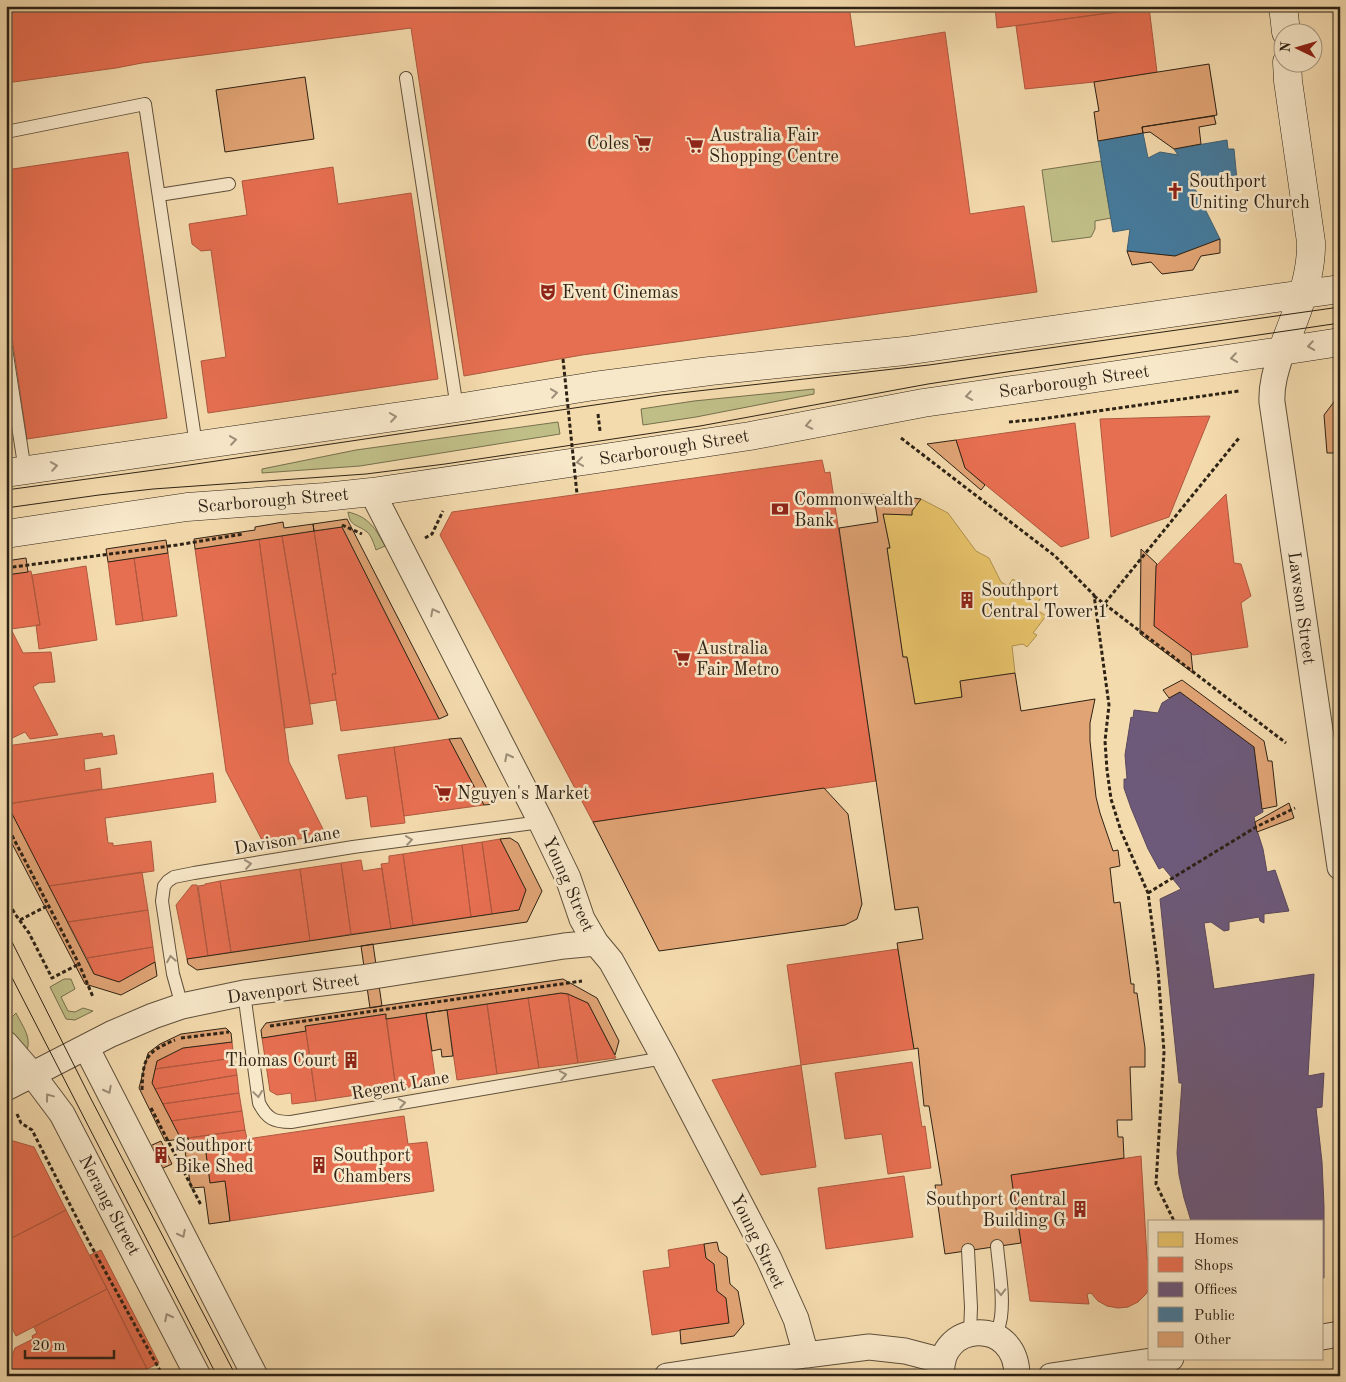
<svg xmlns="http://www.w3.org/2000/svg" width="1346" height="1382" viewBox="0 0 1346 1382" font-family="'Old Standard TT',serif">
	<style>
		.green { fill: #c0be87; stroke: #76704e }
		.homes { fill: #e9c46a; stroke: #b19350 }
		.shops { fill: #e76f51; stroke: #af583f }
		.offices { fill: #6d597a; stroke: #5a485c }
		.public { fill: #457b9d; stroke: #3e6074 }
		.building { fill: #e1a475; stroke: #2d2215 }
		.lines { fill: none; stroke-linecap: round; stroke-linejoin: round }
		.lane-casing { stroke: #5f503b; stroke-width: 14 }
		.street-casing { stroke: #5f503b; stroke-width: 27 }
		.secondary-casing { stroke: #2d2215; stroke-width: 29 }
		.path { stroke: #2d2215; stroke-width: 3; stroke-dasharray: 4 2.5; stroke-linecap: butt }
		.lane { stroke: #f8e8ca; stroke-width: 12 }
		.street { stroke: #f8e8ca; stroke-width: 25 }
		.secondary { stroke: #f8e8ca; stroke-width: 28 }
		.tram { stroke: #2d2215; stroke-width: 1 }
		.path-bridge { stroke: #2d2215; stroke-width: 3; stroke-dasharray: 4 2.5; stroke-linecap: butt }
		.oneway { stroke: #9d8f79 }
		.labels { text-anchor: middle; stroke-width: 5; stroke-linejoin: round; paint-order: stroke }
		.poi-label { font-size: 18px; fill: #2d2215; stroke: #f8e8ca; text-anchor: start }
		.street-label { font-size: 18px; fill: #2d2215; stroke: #f8e8ca }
	</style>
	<rect width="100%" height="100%" fill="#f4dbae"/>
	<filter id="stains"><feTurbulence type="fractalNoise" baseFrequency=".004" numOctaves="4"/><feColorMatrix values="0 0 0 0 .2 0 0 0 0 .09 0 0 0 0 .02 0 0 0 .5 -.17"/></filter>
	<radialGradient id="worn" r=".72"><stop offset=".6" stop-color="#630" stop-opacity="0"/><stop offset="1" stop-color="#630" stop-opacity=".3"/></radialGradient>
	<!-- green -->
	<path class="green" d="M1101 161 1111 218 1095 221V229L1091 237 1052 242 1042 170Z
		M814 389V394L696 417 643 425 641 409 694 401Z
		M558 422 560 434 360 466 262 473V469L356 450Z
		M348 512C369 517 375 528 385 546L376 550C374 544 371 535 367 532 357 524 350 527 348 512Z
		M64 979H71L75 989 61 997 68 1011 75 1012 83 1008 93 1011 75 1020 66 1019 50 987Z
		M16 1013C23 1027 36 1043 22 1057L6 1026V1023Z"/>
	<!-- homes -->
	<path class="homes" d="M921 499 948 513 976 551 989 558 1001 582 1008 586 1013 579 1023 587 1045 592 1034 608 1046 616 1033 633 1037 635 1027 647 1023 644 1012 646 1015 673 960 681 962 697 915 704 907 657H903L887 548H890L883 514 912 515V511Z"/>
	<!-- shops -->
	<path class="shops" d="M6 6H849L855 47 945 32 970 214 1024 206 1037 292 582 355 464 376 411 28 142 63 116 68 6 83Z
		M995 6H1125L1126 11 997 28Z
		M1149 7 1157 72 1094 82 1025 89 1016 26Z
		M128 152 167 418 27 439 6 296V170Z
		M333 167 338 204 411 193 438 379 208 413 201 361 226 357 211 250 201 251 192 244 189 224 247 215 242 181Z
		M1210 416 1169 517 1111 537 1100 419Z
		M1075 423 1089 538 1061 547 965 468 956 440Z
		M822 460 825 473 830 472 876 781 593 822 440 535 452 512Z
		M1226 494 1234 563 1241 564 1251 596 1241 603 1248 647 1193 655 1154 626 1156 566Z
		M342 527 439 719 341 731 332 674H336L314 531Z
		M314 531 336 674H332L336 700 310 704 282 536Z
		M282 536 313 724 285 728 259 539Z
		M259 539 289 762 326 835 264 844 226 771 195 549Z
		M168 553 177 616 143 621 134 558Z
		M134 558 143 621 116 625 108 562Z
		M86 566 97 640 39 649 36 625H40L32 575Z
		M31 571 40 625 11 629 23 653 51 652 55 682 39 683 33 687 58 735 30 739 25 732 6 741V575Z
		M102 733 103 737 114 735 117 754 84 759 85 771 100 768 102 789 7 804 6 746Z
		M449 739 484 805 404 816 394 747Z
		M394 747 405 823 371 827 367 796 346 799 338 755Z
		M213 773 216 802 105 818 108 843H113V846L151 841 154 871 49 886 7 804Z
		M500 839 526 890 519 910 492 914 482 842Z
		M482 842 492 914 471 917 462 845Z
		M462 845 471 917 413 925 403 854Z
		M403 854 413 925 391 929 381 864 389 863V856Z
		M361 860 363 871 382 868 391 929 351 934 341 863Z
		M341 863 351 934 310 941 300 869Z
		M300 869 310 941 231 952 220 881Z
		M142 872 148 910 68 922 49 886Z
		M220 881 231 952 208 956 198 886 205 885V884Z
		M192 885H197L208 956 187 959 176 905Z
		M148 910 153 947 87 958 68 922Z
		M153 947 155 962 119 982 94 974 87 958Z
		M898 949 914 1049 801 1065 787 965Z
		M561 993 568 994 578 1063 539 1068 528 998Z
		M568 994 588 1003 616 1058 578 1063Z
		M528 998 539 1068 497 1074 487 1004Z
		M487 1004 497 1074 457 1080 447 1010Z
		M426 1013 436 1083 396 1089 386 1019Z
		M386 1014 396 1089 316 1101 305 1026Z
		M306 1031 316 1101 292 1104 291 1093 277 1095 270 1091 262 1038Z
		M232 1042 234 1058 155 1069 157 1061 183 1048Z
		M234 1058 237 1075 154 1089 152 1083 155 1069Z
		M912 1062 922 1127 925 1126 931 1168 888 1174 882 1134 845 1139 835 1073Z
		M801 1065 816 1167 761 1175 712 1080Z
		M237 1075 239 1093 162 1104 154 1089Z
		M239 1093 242 1111 171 1121 162 1104Z
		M242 1111 245 1130 181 1139 171 1121Z
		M404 1116 408 1144 427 1142 434 1191 230 1221 225 1181 210 1183 205 1146 195 1148 189 1142 188 1138 245 1130 247 1139Z
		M10 1140 34 1147 66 1210 6 1241V1142Z
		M1141 1156 1147 1258 1150 1262V1287L1146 1294 1138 1302 1128 1307 1118 1308 1107 1306 1098 1301 1091 1293 1087 1294 1089 1304 1030 1301 1011 1175Z
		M904 1176 913 1237 826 1249 818 1188Z
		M66 1210 107 1289 16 1336 6 1316V1241Z
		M704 1244 706 1258 714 1264 717 1291 726 1298 729 1323 652 1335 643 1271 670 1267 668 1250Z
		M101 1250 159 1363 147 1369 90 1255Z
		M107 1289 147 1369 134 1376H12L8 1367 15 1348 33 1339 32 1336 37 1333 34 1327Z"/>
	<!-- offices -->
	<path class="offices" d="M1180 692 1254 747 1263 812 1254 817 1256 827 1263 849 1267 872 1275 870 1289 911 1264 914V923L1260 921 1259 917 1229 922V930L1224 931 1211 922 1204 923 1214 989 1314 974 1308 1076 1324 1073 1322 1107 1316 1108 1322 1162 1324 1206V1278H1322V1221H1191L1184 1198 1179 1175 1177 1153 1182 1083H1179L1160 899 1181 889 1163 867 1159 869 1148 849 1131 808 1124 788V779H1127L1125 755 1131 717 1133 718 1134 710 1158 713 1162 703Z"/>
	<!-- public -->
	<path class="public" d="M1143 133 1148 158 1160 152 1178 155 1174 149 1227 140 1228 149H1234L1237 180 1194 187 1220 239 1175 256 1127 251 1130 229 1113 232 1098 141Z"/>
	<!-- building -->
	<path class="building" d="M1209 64 1217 115 1142 127 1143 133 1098 141 1094 112 1099 111 1094 82Z
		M305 77 314 139 225 152 216 90Z
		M1214 116 1216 124 1199 127 1201 144 1174 149 1150 132 1143 133 1142 127Z
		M1220 239V253L1201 256 1193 270 1162 274 1151 262 1132 265 1127 251 1175 256Z
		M1340 394V453H1327L1324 415Z
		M956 440 965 468 985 485 981 490 927 444Z
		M861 494 889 495 921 499 912 511V515L883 514 890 548H887L903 657H907L915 704 962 697 960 681 1015 673 1021 711 1095 699 1090 723V741L1096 797 1100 813 1113 851 1118 850 1120 866 1110 868 1114 903 1120 902 1131 984H1134V993H1137L1145 1048V1067H1130L1132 1120H1117L1118 1137H1123L1124 1158 1011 1175 1021 1243 945 1254 935 1185H942L929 1106H924L918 1048 914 1049 897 943 923 939 918 907 895 910 839 528 878 522 875 504 862 505Z
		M347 519 448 715 439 719 342 527 314 531 313 524Z
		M283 522 284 528 313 524 314 531 195 549 194 539 255 530V527Z
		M166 540 168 553 108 562 106 549Z
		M1141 549 1157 564 1156 566 1154 626 1191 653 1193 673 1140 634Z
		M26 558 28 572 6 575V561Z
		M1182 680 1264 741 1268 761H1272L1277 806 1262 809 1254 747 1180 692 1169 698 1163 690Z
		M461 738 495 804 484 805 449 739Z
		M824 788 848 814 862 904 857 919 845 925 659 951 593 822Z
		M6 802 94 974 119 982 155 962 157 976 121 995 85 984 6 832Z
		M1289 803 1294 818 1257 832 1255 822Z
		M510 838 518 843 542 891 527 922 197 970 188 964 187 959 519 910 526 890 500 839Z
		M373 944 382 1006 370 1008 361 946Z
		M563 979 597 998 619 1041 615 1055 588 1003 568 994 561 993 386 1019V1014L305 1026 306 1031 262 1038 261 1030 266 1023Z
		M447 1010 453 1056 442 1057 441 1049 432 1051 426 1013Z
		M226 1028 231 1033 232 1042 183 1048 157 1061 152 1083 181 1139 165 1141 139 1088 148 1053 160 1044 181 1034Z
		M188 1138 189 1142 195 1148 205 1146 210 1183 225 1181 230 1221 209 1224 204 1187 191 1188 183 1139Z
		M161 1141 172 1164 161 1169 150 1146Z
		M717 1242 719 1251 727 1257 730 1284 738 1291 744 1324 734 1336 681 1344 680 1330 729 1323 726 1298 717 1291 714 1264 706 1258 704 1244Z"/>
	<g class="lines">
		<!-- lane casing -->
		<g class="lane-casing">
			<path id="lane" d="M406 78 457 408
				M6 132 145 104 196 445
				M159 195 229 184
				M6 348 25 471
				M244 993 259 1103C267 1119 274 1122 291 1122L664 1058
				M182 1006 173 974 162 901 164 886 168 881 174 877 194 873 353 847 541 822
				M968 1250 971 1307 970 1334
				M996 1337C998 1330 1000 1324 1001 1317 1004 1294 999 1269 997 1246"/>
		</g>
		<!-- street casing -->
		<g class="street-casing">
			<path id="street" d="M1282 351C1277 367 1271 384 1272 402L1340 867
				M372 492 541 822 568 878 582 919 596 943 611 961 621 979 664 1058 769 1259 796 1319 806 1355
				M6 1044 32 1074 62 1114 198 1376
				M86 1047 255 1376
				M6 1088 111 1034 153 1016 182 1006 244 993 361 978 564 946 596 943
				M1322 1337 1340 1334
				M667 1376 806 1355 869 1347 905 1351 943 1361
				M942 1376C936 1322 1017 1315 1017 1376
				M1051 1376 1171 1358"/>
		</g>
		<!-- secondary casing -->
		<g class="secondary-casing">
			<path id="secondary" d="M1283 6 1286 32
				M1282 351C1295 316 1312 280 1311 242L1288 81 1287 62
				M6 473 457 408 594 386 710 371 905 351 1340 289
				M6 534 187 507 325 497 372 492 604 458 750 436 923 403 1282 351 1340 342"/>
		</g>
		<!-- path -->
		<path class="path" d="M598 414 600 431
			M1009 422 1041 419 1239 391
			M901 438 1055 556 1094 595 1109 705 1105 741 1107 770 1111 799 1121 831 1148 893 1158 969 1164 1052 1156 1184 1174 1221
			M342 525 362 534
			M425 538 432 534 443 511
			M6 568 177 545 243 534
			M1094 596 1286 743
			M1105 603 1239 438
			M6 824 79 964 93 997
			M1148 893 1256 827 1295 808
			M6 898 15 914 29 933 52 978 79 964
			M20 920 49 905
			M270 1026 582 981
			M181 1038 229 1032
			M142 1090C143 1059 145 1052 175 1040
			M151 1108 201 1205
			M17 1114 21 1123 32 1130 89 1242 163 1376"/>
		<!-- lane -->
		<use href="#lane" class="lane"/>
		<!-- street -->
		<use href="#street" class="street"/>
		<!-- secondary -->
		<use href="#secondary" class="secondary"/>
		<!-- tram -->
		<path class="tram" d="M6 490 169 468 662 395 929 365 1340 307
			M6 508 99 495 153 489 366 474 445 464 700 426 928 384 1000 373 1340 323
			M6 930 91 1099 236 1376
			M6 966 217 1376"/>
		<!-- path-bridge -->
		<path class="path-bridge" d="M563 359 577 494"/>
	</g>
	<!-- one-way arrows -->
	<defs><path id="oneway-chevron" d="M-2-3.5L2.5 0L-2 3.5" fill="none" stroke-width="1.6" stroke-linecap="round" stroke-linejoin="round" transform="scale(1.25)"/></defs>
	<g class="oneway">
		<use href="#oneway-chevron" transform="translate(1311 346) rotate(171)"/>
		<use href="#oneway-chevron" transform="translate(1234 358) rotate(172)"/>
		<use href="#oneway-chevron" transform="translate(554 393) rotate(-9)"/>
		<use href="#oneway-chevron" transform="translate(969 396) rotate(171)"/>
		<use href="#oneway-chevron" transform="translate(393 417) rotate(-8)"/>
		<use href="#oneway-chevron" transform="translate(809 425) rotate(169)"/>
		<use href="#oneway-chevron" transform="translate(233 440) rotate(-8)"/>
		<use href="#oneway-chevron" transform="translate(580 462) rotate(172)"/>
		<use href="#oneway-chevron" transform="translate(54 466) rotate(-9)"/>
		<use href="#oneway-chevron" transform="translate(434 612) rotate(-117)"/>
		<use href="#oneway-chevron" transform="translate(508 757) rotate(-117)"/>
		<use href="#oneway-chevron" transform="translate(409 840) rotate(-8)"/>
		<use href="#oneway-chevron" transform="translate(248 864) rotate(-9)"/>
		<use href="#oneway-chevron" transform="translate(171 959) rotate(-99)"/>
		<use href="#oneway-chevron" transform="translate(563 1075) rotate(-10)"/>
		<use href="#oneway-chevron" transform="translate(108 1090) rotate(63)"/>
		<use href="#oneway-chevron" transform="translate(258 1094) rotate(82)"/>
		<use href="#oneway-chevron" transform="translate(49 1097) rotate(-127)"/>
		<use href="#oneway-chevron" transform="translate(402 1103) rotate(-10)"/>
		<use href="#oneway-chevron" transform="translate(182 1234) rotate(63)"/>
		<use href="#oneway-chevron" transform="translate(1001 1292) rotate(89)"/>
		<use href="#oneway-chevron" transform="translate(168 1317) rotate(-117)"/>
	</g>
	<!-- icons -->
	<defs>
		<g id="supermarket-bare" transform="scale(1.35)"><path d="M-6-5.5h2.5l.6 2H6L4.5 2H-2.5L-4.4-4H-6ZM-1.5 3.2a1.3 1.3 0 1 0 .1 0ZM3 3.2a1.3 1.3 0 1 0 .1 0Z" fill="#8f2418" stroke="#f8e8ca" stroke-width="2.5" paint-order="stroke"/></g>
		<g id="church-bare" transform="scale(1.35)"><path d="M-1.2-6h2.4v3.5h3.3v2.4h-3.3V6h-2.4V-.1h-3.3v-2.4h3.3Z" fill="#8f2418" stroke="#f8e8ca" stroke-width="2.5" paint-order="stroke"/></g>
		<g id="theatre-bare" transform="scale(1.35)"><path d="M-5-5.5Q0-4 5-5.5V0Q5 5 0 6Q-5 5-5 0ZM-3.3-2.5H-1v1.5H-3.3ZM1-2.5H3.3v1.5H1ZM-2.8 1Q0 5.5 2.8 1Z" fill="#8f2418" stroke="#f8e8ca" stroke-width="2.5" paint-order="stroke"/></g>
		<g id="bank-bare" transform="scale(1.35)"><path d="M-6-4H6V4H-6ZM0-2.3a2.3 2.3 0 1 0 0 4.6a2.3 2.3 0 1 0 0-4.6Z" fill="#8f2418" stroke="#f8e8ca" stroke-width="2.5" paint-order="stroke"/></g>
		<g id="building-bare" transform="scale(1.35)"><path d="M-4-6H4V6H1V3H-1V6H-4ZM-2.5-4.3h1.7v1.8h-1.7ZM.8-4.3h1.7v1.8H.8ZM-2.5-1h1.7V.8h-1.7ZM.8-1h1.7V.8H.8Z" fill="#8f2418" stroke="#f8e8ca" stroke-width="2.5" paint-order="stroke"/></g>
	</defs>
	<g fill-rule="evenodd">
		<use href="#supermarket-bare" x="643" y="143"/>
		<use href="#supermarket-bare" x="695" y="145"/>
		<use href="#church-bare" x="1175" y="191"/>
		<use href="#theatre-bare" x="548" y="292"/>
		<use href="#bank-bare" x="780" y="509"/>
		<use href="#building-bare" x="967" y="600"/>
		<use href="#supermarket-bare" x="682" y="658"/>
		<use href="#supermarket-bare" x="443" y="793"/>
		<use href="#building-bare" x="351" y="1060"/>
		<use href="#building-bare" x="161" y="1155"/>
		<use href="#building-bare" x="319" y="1165"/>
		<use href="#building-bare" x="1080" y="1209"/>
	</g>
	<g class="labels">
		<!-- poi labels -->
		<g class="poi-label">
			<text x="709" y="141">Australia Fair<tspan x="709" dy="21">Shopping Centre</tspan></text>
			<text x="629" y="149" text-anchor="end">Coles</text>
			<text x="1189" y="187">Southport<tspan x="1189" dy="21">Uniting Church</tspan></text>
			<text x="562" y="298">Event Cinemas</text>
			<text x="794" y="505">Commonwealth<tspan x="794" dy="21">Bank</tspan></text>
			<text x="981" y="596">Southport<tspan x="981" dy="21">Central Tower 1</tspan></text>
			<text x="696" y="654">Australia<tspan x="696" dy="21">Fair Metro</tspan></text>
			<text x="457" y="799">Nguyen's Market</text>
			<text x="337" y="1066" text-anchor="end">Thomas Court</text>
			<text x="175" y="1151">Southport<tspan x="175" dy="21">Bike Shed</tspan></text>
			<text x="333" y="1161">Southport<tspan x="333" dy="21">Chambers</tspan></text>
			<text x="1066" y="1205" text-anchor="end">Southport Central<tspan x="1066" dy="21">Building G</tspan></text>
		</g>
		<!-- street labels -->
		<g class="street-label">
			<text transform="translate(1074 381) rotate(-8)" y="6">Scarborough Street</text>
			<text transform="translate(674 447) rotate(-9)" y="6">Scarborough Street</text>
			<text transform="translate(273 500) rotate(-5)" y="6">Scarborough Street</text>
			<text transform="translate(1302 608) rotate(82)" y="6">Lawson Street</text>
			<text transform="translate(287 840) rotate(-9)" y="6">Davison Lane</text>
			<text transform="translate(569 884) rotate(66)" y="6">Young Street</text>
			<text transform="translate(293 988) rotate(-8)" y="6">Davenport Street</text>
			<text transform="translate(400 1085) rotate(-10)" y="6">Regent Lane</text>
			<text transform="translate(110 1205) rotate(62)" y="6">Nerang Street</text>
			<text transform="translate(758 1241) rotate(64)" y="6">Young Street</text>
		</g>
	</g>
	<!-- margin -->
	<rect width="1346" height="1382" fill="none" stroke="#f4dbae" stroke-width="25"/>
	<rect x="8" y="8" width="1331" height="1367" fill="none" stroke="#2d2215" stroke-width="2.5"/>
	<rect x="12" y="12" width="1321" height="1357" fill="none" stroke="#2d2215"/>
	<!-- legend -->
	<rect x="1148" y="1220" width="175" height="140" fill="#f8e8ca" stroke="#a79982"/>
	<rect x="1158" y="1232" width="25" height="15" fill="#e9c46a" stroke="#a79982"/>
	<text x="1194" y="1244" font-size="15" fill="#2d2215">Homes</text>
	<rect x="1158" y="1257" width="25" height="15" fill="#e76f51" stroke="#a79982"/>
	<text x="1194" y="1270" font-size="15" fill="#2d2215">Shops</text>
	<rect x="1158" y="1282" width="25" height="15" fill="#6d597a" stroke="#a79982"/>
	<text x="1194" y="1294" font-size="15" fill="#2d2215">Offices</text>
	<rect x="1158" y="1307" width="25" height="15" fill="#457b9d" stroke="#a79982"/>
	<text x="1194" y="1320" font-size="15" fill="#2d2215">Public</text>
	<rect x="1158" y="1332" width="25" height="15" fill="#e1a475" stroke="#a79982"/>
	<text x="1194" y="1344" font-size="15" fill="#2d2215">Other</text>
	<!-- north arrow -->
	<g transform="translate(1298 48) rotate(275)"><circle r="24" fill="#f8e8ca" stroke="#a79982"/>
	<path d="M0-4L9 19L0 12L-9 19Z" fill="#8f2418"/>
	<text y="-8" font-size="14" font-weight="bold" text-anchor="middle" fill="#2d2215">N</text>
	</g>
	<!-- scale -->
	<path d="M25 1350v8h89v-8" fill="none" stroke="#2d2215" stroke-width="2.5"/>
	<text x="32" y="1350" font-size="15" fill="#2d2215" stroke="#f8e8ca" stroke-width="4" paint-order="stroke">20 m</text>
	<rect width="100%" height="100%" filter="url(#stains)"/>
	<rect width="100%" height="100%" fill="url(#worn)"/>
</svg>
